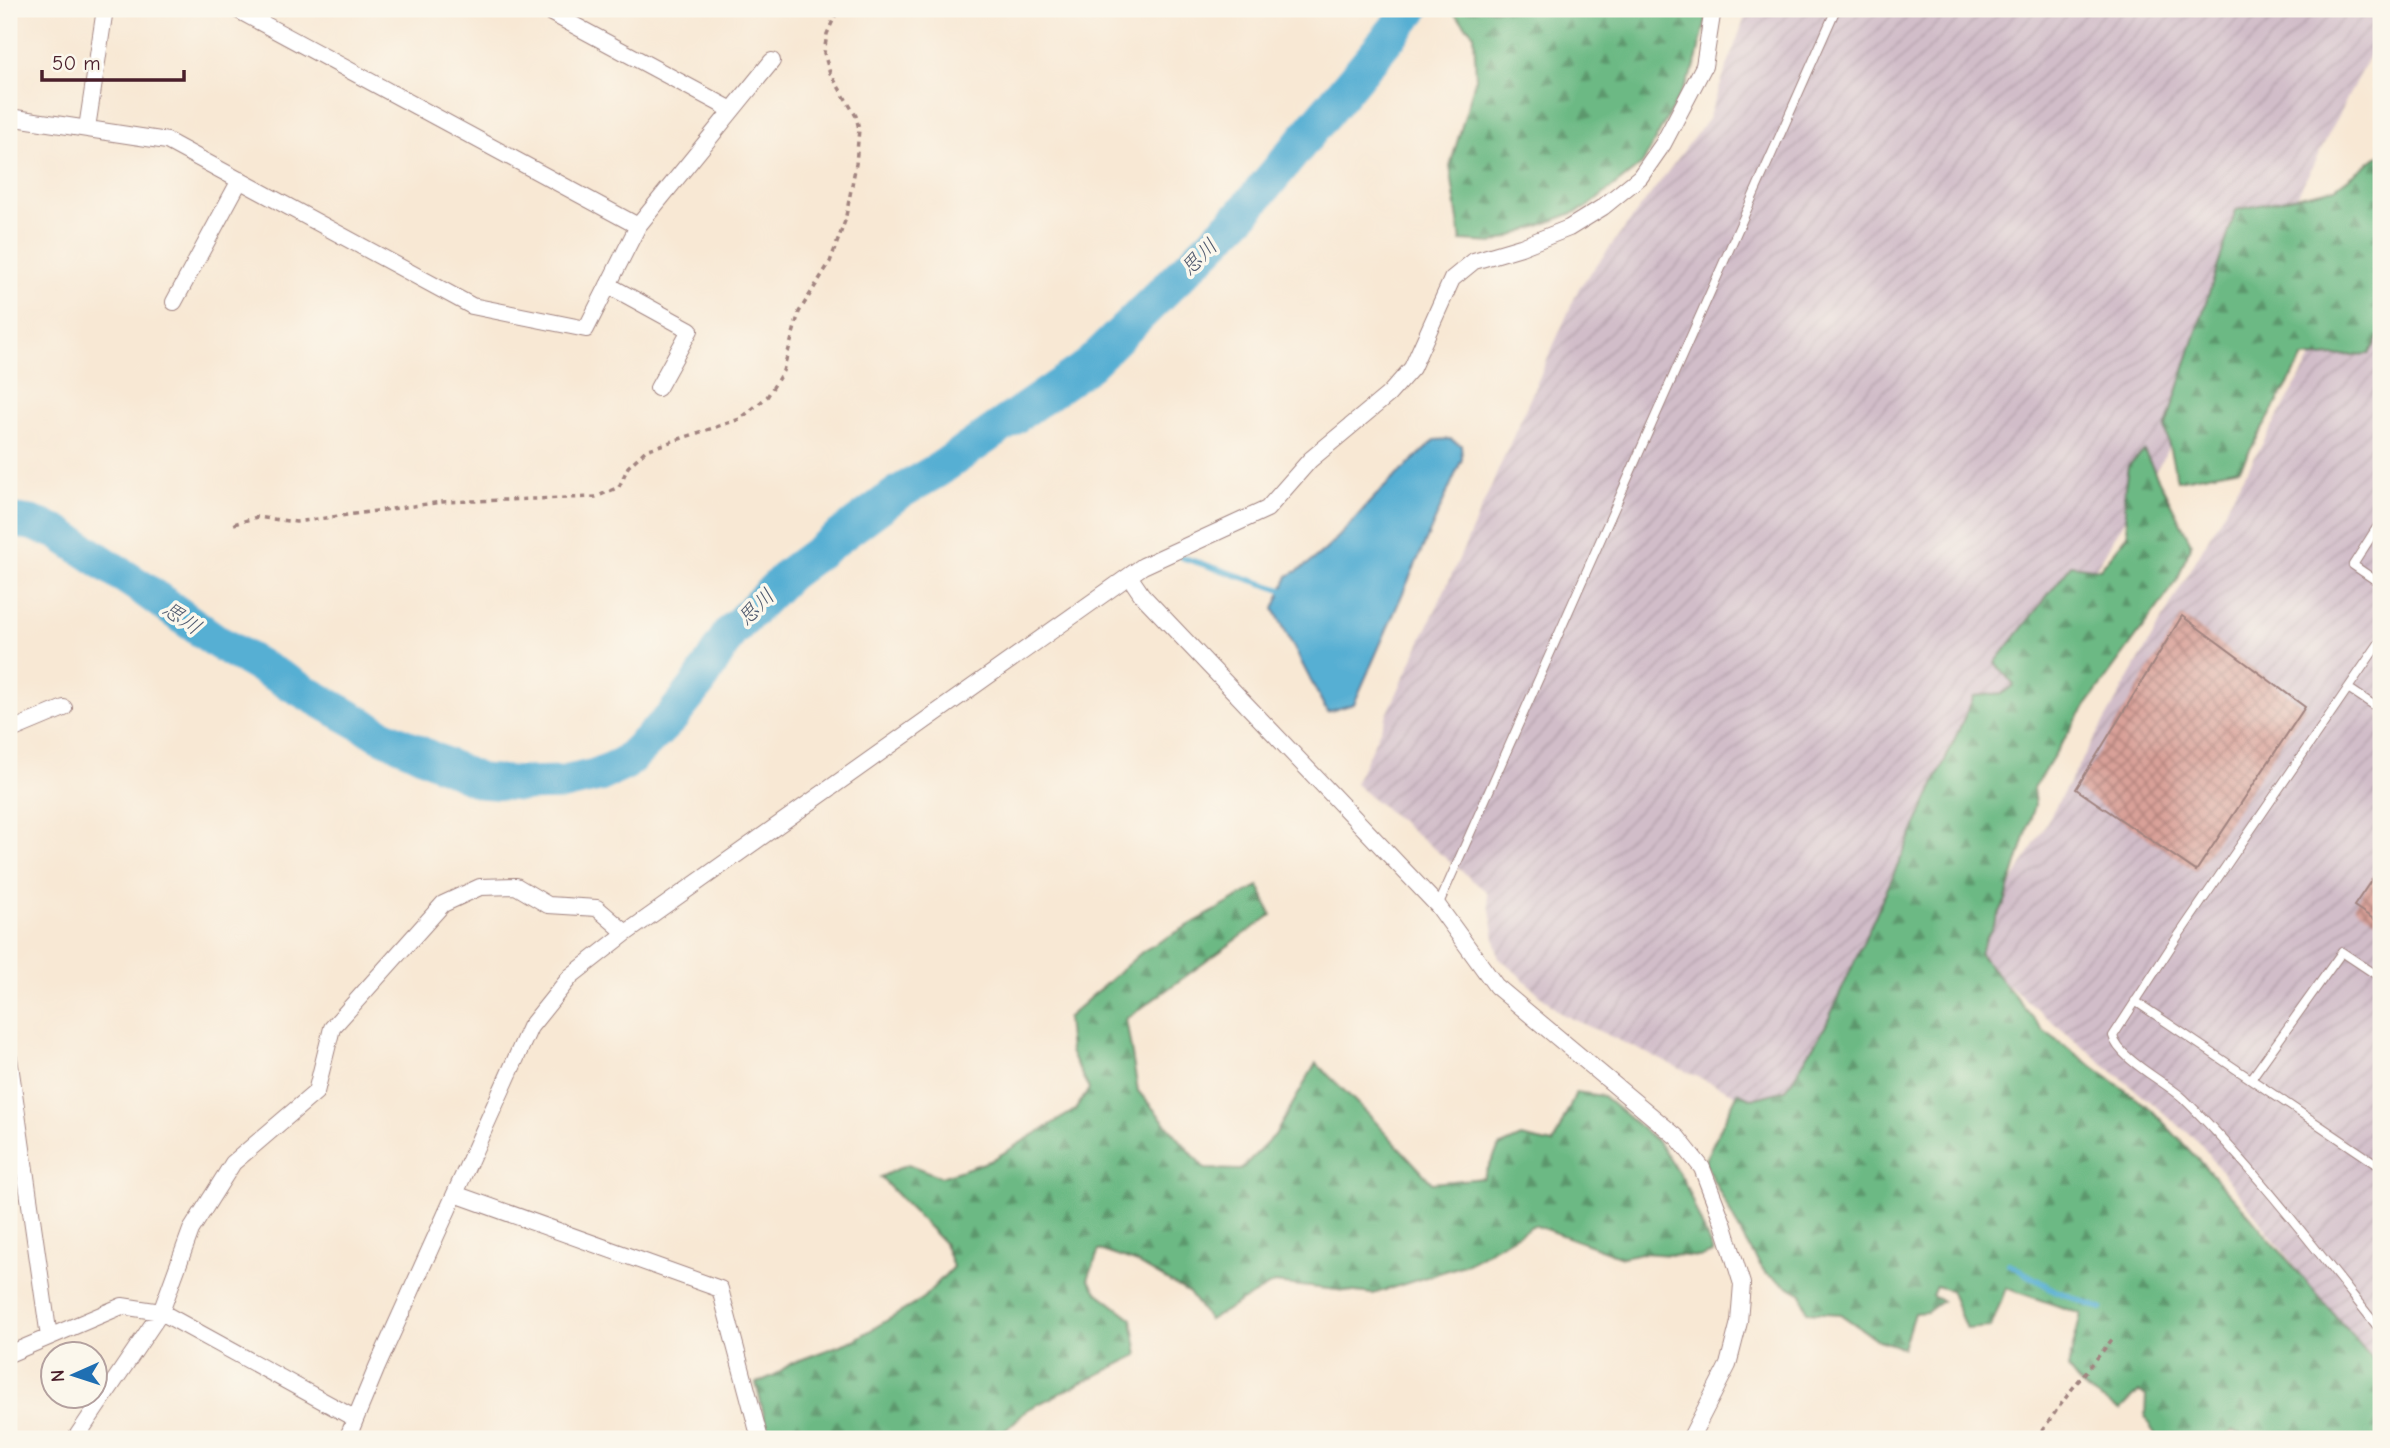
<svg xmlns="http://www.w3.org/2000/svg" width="2390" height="1448" viewBox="0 0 2390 1448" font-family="'Comic Neue','Klee One',sans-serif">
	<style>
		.industrial { fill: url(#industrial-furrows) }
		.forest { fill: url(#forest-firs); stroke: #5b6c58; stroke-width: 2 }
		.water { fill: #56afd3; stroke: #50677f; stroke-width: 2 }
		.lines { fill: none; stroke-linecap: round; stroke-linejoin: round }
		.stream { stroke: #56afd3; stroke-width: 6 }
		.river { stroke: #56afd3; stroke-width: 35 }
		.building { fill: url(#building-cross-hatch) }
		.lane-casing { stroke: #a18480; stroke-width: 10 }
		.street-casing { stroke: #a18480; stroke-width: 18 }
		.path { stroke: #a18480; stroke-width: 3.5; stroke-dasharray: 5 5; stroke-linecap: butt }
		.lane { stroke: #fff; stroke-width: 8 }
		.street { stroke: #fff; stroke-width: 16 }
		.labels { text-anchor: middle; stroke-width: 7; stroke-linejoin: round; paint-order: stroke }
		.water-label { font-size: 21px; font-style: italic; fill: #4f596e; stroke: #fbf7ec }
	</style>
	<defs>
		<pattern id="industrial-furrows" width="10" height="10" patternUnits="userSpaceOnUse" patternTransform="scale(1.75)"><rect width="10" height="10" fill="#d1bdc9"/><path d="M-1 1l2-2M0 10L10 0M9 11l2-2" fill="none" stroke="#b5a2ad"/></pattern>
		<pattern id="forest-firs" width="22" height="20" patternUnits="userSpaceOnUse" patternTransform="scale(1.75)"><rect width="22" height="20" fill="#6cb984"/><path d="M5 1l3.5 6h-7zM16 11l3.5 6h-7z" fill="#5b966c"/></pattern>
		<pattern id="building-cross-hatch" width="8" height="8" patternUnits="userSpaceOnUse" patternTransform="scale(1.75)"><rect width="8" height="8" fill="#d9a199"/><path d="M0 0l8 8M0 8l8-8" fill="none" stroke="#b2837d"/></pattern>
	</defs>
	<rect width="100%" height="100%" fill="#fbf7ec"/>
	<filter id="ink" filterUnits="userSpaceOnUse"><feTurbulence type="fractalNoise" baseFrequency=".0143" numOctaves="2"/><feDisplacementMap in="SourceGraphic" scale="14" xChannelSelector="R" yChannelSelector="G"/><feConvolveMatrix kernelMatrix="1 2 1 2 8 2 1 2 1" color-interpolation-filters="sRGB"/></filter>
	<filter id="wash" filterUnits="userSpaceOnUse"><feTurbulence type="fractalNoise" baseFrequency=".00686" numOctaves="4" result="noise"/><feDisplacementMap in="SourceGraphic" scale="28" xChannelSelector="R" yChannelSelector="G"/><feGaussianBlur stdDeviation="1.57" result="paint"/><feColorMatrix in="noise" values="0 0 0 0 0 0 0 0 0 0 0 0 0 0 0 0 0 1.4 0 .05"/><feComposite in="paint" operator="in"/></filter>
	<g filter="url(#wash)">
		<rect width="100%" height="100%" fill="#f8e8d4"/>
		<!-- industrial -->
		<path class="industrial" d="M1748 9H2381V32L2162 460 2039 660 1796 1092 1752 1102 1560 1013 1498 956 1487 892 1355 784 1459 559 1579 288 1708 119Z
			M2381 236V1378L2199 1142 1971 955Z"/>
		<!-- forest -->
		<path class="forest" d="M1450 9H1709L1694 69 1642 164 1586 208 1494 243 1461 241 1450 166 1476 78 1474 34Z
			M2381 154V334L2369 354 2303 358 2240 468 2177 480 2165 429 2236 210 2335 188Z
			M2144 451 2191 543 2177 581 2080 714 2033 789 2035 805 2005 902 1979 953 2043 1030 2151 1109 2244 1209 2381 1369V1439H2252L2233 1431 2223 1439H2157L2145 1416 2146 1396 2139 1392 2120 1410C2099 1398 2080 1389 2068 1368L2081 1314 2006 1288 1991 1327 1966 1329 1950 1290 1936 1286 1932 1296 1942 1301 1927 1312 1914 1313 1903 1348 1876 1339 1840 1314 1807 1312 1802 1294 1766 1274 1745 1241 1704 1162 1738 1092 1752 1099 1786 1090 1825 1027 1974 696 2003 693 2014 685 1995 663 2071 565 2100 569 2128 535 2124 494 2128 466Z
			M1259 886 1271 915 1126 1019 1138 1091 1205 1169 1240 1170 1275 1135 1316 1063 1370 1116 1432 1183 1483 1178 1499 1147 1521 1137 1553 1144 1576 1092 1603 1096 1658 1142 1684 1181 1713 1253 1701 1257 1642 1253 1622 1257 1534 1225 1464 1265 1373 1294 1274 1283 1209 1320 1189 1293 1135 1262 1099 1250 1088 1279 1098 1293 1132 1319 1138 1355 1028 1409 996 1439H770L756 1383 773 1376 792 1363 854 1340 921 1300 953 1267 944 1243 880 1177 908 1164 941 1177 990 1161 1075 1110 1089 1089 1070 1052 1067 1018 1143 951Z"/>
		<!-- water -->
		<path class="water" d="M1450 439 1461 445 1462 459 1354 704 1327 712 1274 609 1288 576C1322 559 1343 532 1368 504 1389 481 1413 461 1435 440Z"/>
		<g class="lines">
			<!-- stream -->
			<path class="stream" d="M1181 557 1282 590
				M2009 1264 2056 1291 2101 1309"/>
			<!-- river -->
			<path class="river" d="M9 520 31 523 57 532 142 588 219 643 381 735 480 781 521 784 564 783 599 775 625 763 671 718 699 683 729 634 789 574 898 493 938 470 1089 365 1242 214 1412 9"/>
		</g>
		<g id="blocks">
			<!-- building -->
			<path class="building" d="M2182 616 2305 707 2196 871 2076 789Z
				M2381 866V924L2354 906Z"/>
		</g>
	</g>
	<g filter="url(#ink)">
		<use href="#blocks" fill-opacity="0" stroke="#a18480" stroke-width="2"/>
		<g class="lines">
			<!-- lane casing -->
			<g class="lane-casing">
				<path id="lane" d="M2381 521 2353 565 2381 584
					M2381 640 2176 939 2113 1036C2118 1059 2166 1082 2184 1099 2256 1170 2318 1252 2381 1331
					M2348 688 2381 710
					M1438 906 1836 9
					M2135 1001 2381 1167
					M2251 1079 2342 952 2381 978"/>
			</g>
			<!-- street casing -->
			<g class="street-casing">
				<path id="street" d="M236 9 638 226
					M544 9 732 110
					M9 117 167 141 472 306 586 329 638 226 772 61
					M87 128 105 9
					M608 285 690 330 658 388
					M174 302 240 180
					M1129 576 1142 595 1438 906 1496 986 1678 1138 1702 1168 1723 1223 1742 1284 1739 1322 1728 1365 1690 1439
					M9 731 64 708
					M9 1058 49 1337
					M455 1194 720 1289 760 1439
					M9 1354 122 1306 161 1312 354 1418
					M75 1439 161 1312 191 1230 233 1163 316 1092 332 1028 443 904 480 887 516 886 548 905 597 908 626 933
					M347 1439 377 1367 530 1027 571 976 626 933 1143 566 1267 509 1310 460 1389 394 1412 368 1452 279 1474 261 1521 247 1569 228 1603 207 1640 177 1663 144 1704 66 1713 9"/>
			</g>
			<!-- path -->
			<path class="path" d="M234 524 257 517 296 522 442 502 596 497 619 487 628 467 646 450 740 419 767 397 783 371 799 312 830 262 845 221 856 164 859 129 856 116 830 73 824 53 827 34 838 9
				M2036 1439 2072 1389 2114 1337"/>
			<!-- lane -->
			<use href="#lane" class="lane"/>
			<!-- street -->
			<use href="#street" class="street"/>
		</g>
	</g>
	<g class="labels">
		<!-- water labels -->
		<g class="water-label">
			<text transform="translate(1199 257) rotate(-45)" y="7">思川</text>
			<text transform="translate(756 607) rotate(-45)" y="7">思川</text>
			<text transform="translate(182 618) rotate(34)" y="7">思川</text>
		</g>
	</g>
	<!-- margin -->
	<rect width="2390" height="1448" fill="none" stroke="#fbf7ec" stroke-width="35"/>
	<!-- north arrow -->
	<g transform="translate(74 1375) rotate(267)"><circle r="33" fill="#fbf7ec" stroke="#b4a19f" stroke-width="2"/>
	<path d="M0-5L12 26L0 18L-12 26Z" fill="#1f6fb2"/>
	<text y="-10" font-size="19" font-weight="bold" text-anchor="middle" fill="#4a1f2b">N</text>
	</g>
	<!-- scale -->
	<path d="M42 70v10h142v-10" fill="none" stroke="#4a1f2b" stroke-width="3.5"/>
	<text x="52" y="70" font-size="21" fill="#4a1f2b" stroke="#fbf7ec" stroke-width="5" paint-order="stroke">50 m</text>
</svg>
